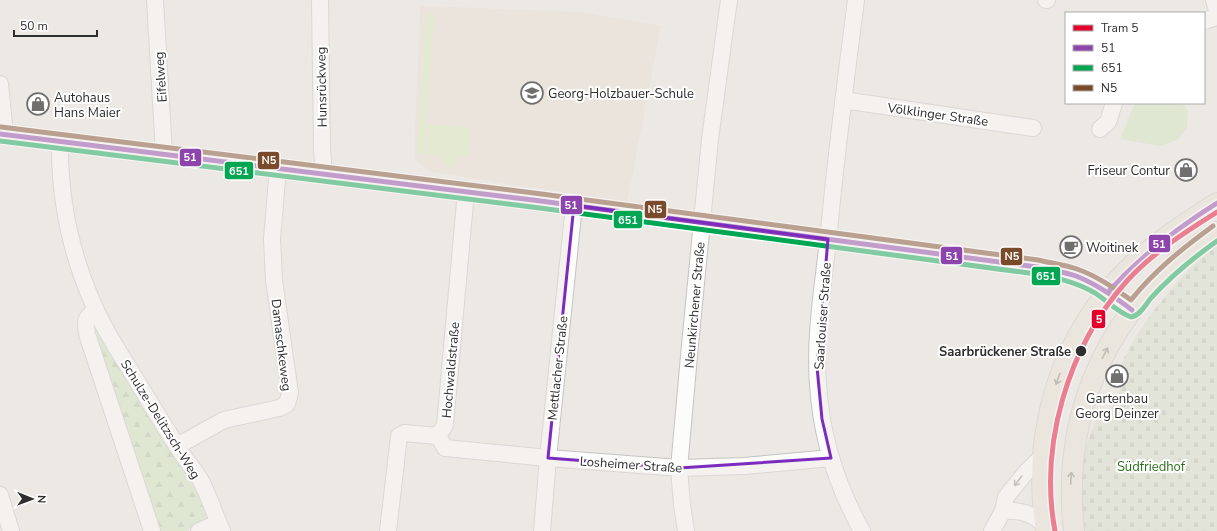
<svg xmlns="http://www.w3.org/2000/svg" width="1217" height="531" viewBox="0 0 1217 531" font-family="'Nunito Sans',sans-serif">
	<style>
		.education { fill: #e6e0d3 }
		.forest { fill: url(#forest-firs) }
		.cemetery { fill: url(#cemetery-stones) }
		.park { fill: #cee6be }
		.pitch { fill: #d9eabb }
		.lines { fill: none; stroke-linecap: round; stroke-linejoin: round }
		.minor-casing { stroke: #c5c4c5; stroke-width: 18 }
		.major-casing { stroke: #c6c5c4; stroke-width: 22 }
		.minor { stroke: #fcfcfb; stroke-width: 16 }
		.major { stroke: #e8e4d6; stroke-width: 20 }
		.bus-1-casing { stroke: #fff; stroke-width: 8 }
		.bus-2-casing { stroke: #fff; stroke-width: 8 }
		.bus-3-casing { stroke: #fff; stroke-width: 8 }
		.bus-1 { stroke: #8e44ad; stroke-width: 5 }
		.bus-2 { stroke: #00a651; stroke-width: 5 }
		.bus-3 { stroke: #7a4b2a; stroke-width: 5 }
		.tram-1-casing { stroke: #fff; stroke-width: 8 }
		.tram-1 { stroke: #e4002b; stroke-width: 5 }
		.oneway { stroke: #8b8982 }
		.oneway2 { stroke: #959594 }
		.marked { fill: none; stroke: #7b2cbf; stroke-width: 3; stroke-linejoin: round }
		.stop-dot { fill: #2e2e2e; stroke: #fff; stroke-width: 1.5 }
		.labels { text-anchor: middle; stroke-width: 4; stroke-linejoin: round; paint-order: stroke }
		.street-label { font-size: 13px; fill: #2e2e2e; stroke: #fff }
		.poi-label { font-size: 13px; fill: #2e2e2e; stroke: #fff; text-anchor: start }
		.stop-label { font-size: 13px; font-weight: bold; fill: #2e2e2e; stroke: #fff; text-anchor: end }
		.park-label { font-size: 13px; fill: #2c6e1b; stroke: #fff }
		.line-badge { stroke: #fff; stroke-width: 1.5 }
		.badge-label { font-size: 11px; text-anchor: middle; font-weight: bold; fill: #fff }
	</style>
	<defs>
		<pattern id="forest-firs" width="22" height="20" patternUnits="userSpaceOnUse"><rect width="22" height="20" fill="#cee6be"/><path d="M5 1l3.5 6h-7zM16 11l3.5 6h-7z" fill="#b1c6a4"/></pattern>
		<pattern id="cemetery-stones" width="16" height="16" patternUnits="userSpaceOnUse"><rect width="16" height="16" fill="#d8e0cc"/><path d="M2 7V4a2 2 0 0 1 4 0v3zM10 15v-3a2 2 0 0 1 4 0v3z" fill="#bac0b0"/></pattern>
	</defs>
	<rect width="100%" height="100%" fill="#ece8e4"/>
	<!-- education -->
	<path class="education" d="M420 6 581 12 661 26 627 202 432 172 414 159Z"/>
	<!-- forest -->
	<path class="forest" d="M90 320 96 322 207 509 205 522 185 531H156Z"/>
	<!-- cemetery -->
	<path class="cemetery" d="M1217 241V531H1080V463L1097 416 1106 419 1127 374 1119 370C1139 321 1177 283 1211 244Z"/>
	<!-- park -->
	<path class="park" d="M1135 103H1182L1188 111 1187 128 1177 140 1160 146 1120 139Z"/>
	<!-- pitch -->
	<path class="pitch" d="M426 13 434 14 425 154 417 153Z
		M429 124 471 128 469 157H459L454 167H445L441 156 426 154Z"/>
	<g class="lines">
		<!-- minor casing -->
		<g class="minor-casing">
			<path id="minor" d="M155 0 164 154
				M320 0 322 149 324 174
				M856 0C846 77 836 154 829 231 824 281 814 334 818 384 821 435 837 486 862 531
				M1046 0H1047
				M1214 0 1217 11
				M1204 21 1217 17
				M0 84 5 134
				M843 100 1033 128
				M1100 129 1108 122 1114 103
				M60 141C59 199 71 255 95 308 104 329 117 349 129 368 145 394 160 420 177 446 184 458 194 469 201 481 209 496 215 515 222 531
				M95 310C85 318 85 321 87 334L152 531
				M438 436 445 448 548 458 679 468 744 466 831 458
				M177 446 224 420 279 408 287 404 290 393 274 280 272 239 278 168
				M0 495 11 531
				M1003 511C1022 510 1031 513 1045 525
				M199 531 218 523
				M388 531 399 436 404 433 438 436 445 425 466 191
				M542 531 548 458 574 205
				M686 531 682 505 679 468 690 345 710 139 729 0
				M992 531 1003 511 1006 497 1027 471 1042 457"/>
		</g>
		<!-- major casing -->
		<g class="major-casing">
			<path id="major" d="M0 134 533 200 1037 267C1050 270 1064 272 1076 276 1097 284 1114 297 1132 310
				M1046 531C1031 428 1061 329 1140 258 1164 237 1190 220 1217 203
				M1074 531C1060 406 1113 301 1217 232"/>
		</g>
		<!-- minor -->
		<use href="#minor" class="minor"/>
		<!-- major -->
		<use href="#major" class="major"/>
		<!-- bus-1 casing -->
		<g class="bus-1-casing">
			<path id="bus-1" d="M0 134 533 200 1037 267C1050 270 1064 272 1076 276 1097 284 1115 297 1132 310
				M1108 292C1140 257 1177 228 1217 203"/>
		</g>
		<!-- bus-2 casing -->
		<g class="bus-2-casing">
			<path id="bus-2" d="M0 141 532 207 1036 274C1057 278 1076 282 1095 293 1106 300 1119 313 1131 317 1140 316 1146 304 1151 298 1171 276 1193 258 1217 241"/>
		</g>
		<!-- bus-3 casing -->
		<g class="bus-3-casing">
			<path id="bus-3" d="M1 127 534 193 1038 260C1051 263 1065 265 1077 269 1097 276 1114 288 1131 300 1154 271 1183 248 1213 226"/>
		</g>
		<!-- bus-1 -->
		<use href="#bus-1" class="bus-1"/>
		<!-- bus-2 -->
		<use href="#bus-2" class="bus-2"/>
		<!-- bus-3 -->
		<use href="#bus-3" class="bus-3"/>
		<!-- tram-1 casing -->
		<g class="tram-1-casing">
			<path id="tram-1" d="M1055 531C1039 445 1068 347 1126 282 1151 254 1185 232 1217 212"/>
		</g>
		<!-- tram-1 -->
		<use href="#tram-1" class="tram-1"/>
	</g>
	<!-- one-way arrows -->
	<defs><path id="oneway-shaft" d="M-6 0H5M1.5-3L5.5 0L1.5 3" fill="none" stroke-width="1.6" stroke-linecap="round" stroke-linejoin="round"/></defs>
	<g class="oneway">
		<use href="#oneway-shaft" transform="translate(1105 353) rotate(-63)"/>
		<use href="#oneway-shaft" transform="translate(1058 379) rotate(109)"/>
		<use href="#oneway-shaft" transform="translate(1071 478) rotate(-87)"/>
	</g>
	<use class="oneway2" href="#oneway-shaft" transform="translate(1018 481) rotate(127)"/>
	<!-- marked area -->
	<path d="M0 0H1217V531H0ZM574 205 828 239 817 367 822 419 831 458 679 468 548 458Z" fill="#ece8e4" fill-opacity=".55" fill-rule="evenodd"/>
	<path class="marked" d="M574 205 828 239 817 367 822 419 831 458 679 468 548 458Z"/>
	<!-- icons -->
	<defs>
		<g id="school-ring" transform="scale(1.15)"><circle r="9.5" fill="#fff" stroke="#706f6e" stroke-width="1.5"/><path d="M0-5L7-2L0 1L-7-2ZM-4 1L0 2.5L4 1V4Q0 6-4 4Z" fill="#706f6e"/></g>
		<g id="shop-ring" transform="scale(1.15)"><circle r="9.5" fill="#fff" stroke="#706f6e" stroke-width="1.5"/><path d="M-5-2.5h2.3a2.7 3.5 0 0 1 5.4 0H5L5.5 6h-11ZM-1.5-2.5h3a1.5 2.3 0 0 0-3 0Z" fill="#706f6e"/></g>
		<g id="cafe-ring" transform="scale(1.15)"><circle r="9.5" fill="#fff" stroke="#706f6e" stroke-width="1.5"/><path d="M-5.5-4.5H6V0H3Q3 3.5 0 3.5H-2.5Q-5.5 3.5-5.5 0ZM3-3.2v2h1.7v-2ZM-6 4.5H4V6H-6Z" fill="#706f6e"/></g>
	</defs>
	<g fill-rule="evenodd">
		<use href="#school-ring" x="532" y="93"/>
		<use href="#shop-ring" x="38" y="104"/>
		<use href="#shop-ring" x="1186" y="170"/>
		<use href="#cafe-ring" x="1071" y="247"/>
		<use href="#shop-ring" x="1117" y="376"/>
	</g>
	<!-- markers -->
	<circle class="stop-dot" cx="1081" cy="351" r="6"/>
	<g class="labels">
		<!-- street labels -->
		<g class="street-label">
			<text transform="translate(160 77) rotate(-94)" y="5">Eifelweg</text>
			<text transform="translate(321 87) rotate(-91)" y="5">Hunsrückweg</text>
			<text transform="translate(938 114) rotate(8)" y="5">Völklinger Straße</text>
			<text transform="translate(694 305) rotate(-85)" y="5">Neunkirchener Straße</text>
			<text transform="translate(822 316) rotate(-86)" y="5">Saarlouiser Straße</text>
			<text transform="translate(282 345) rotate(83)" y="5">Damaschkeweg</text>
			<text transform="translate(557 368) rotate(-84)" y="5">Mettlacher Straße</text>
			<text transform="translate(450 370) rotate(-85)" y="5">Hochwaldstraße</text>
			<text transform="translate(161 419) rotate(58)" y="5">Schulze-Delitzsch-Weg</text>
			<text transform="translate(631 464) rotate(4)" y="5">Losheimer Straße</text>
		</g>
		<!-- poi labels -->
		<g class="poi-label">
			<text x="548" y="98">Georg-Holzbauer-Schule</text>
			<text x="54" y="102">Autohaus<tspan x="54" dy="15">Hans Maier</tspan></text>
			<text x="1170" y="175" text-anchor="end">Friseur Contur</text>
			<text x="1086" y="252">Woitinek</text>
			<text x="1117" y="403" text-anchor="middle">Gartenbau<tspan x="1117" dy="15">Georg Deinzer</tspan></text>
		</g>
		<!-- stop labels -->
		<g class="stop-label">
			<text x="1071" y="356">Saarbrückener Straße</text>
		</g>
		<!-- park labels -->
		<g class="park-label">
			<text x="1151" y="471">Südfriedhof</text>
		</g>
	</g>
	<g class="line-badge">
		<rect x="179" y="148" width="23" height="19" rx="4" fill="#8e44ad"/>
		<rect x="257" y="151" width="23" height="19" rx="4" fill="#7a4b2a"/>
		<rect x="224" y="161" width="30" height="19" rx="4" fill="#00a651"/>
		<rect x="560" y="195" width="23" height="20" rx="4" fill="#8e44ad"/>
		<rect x="644" y="200" width="23" height="19" rx="4" fill="#7a4b2a"/>
		<rect x="613" y="210" width="30" height="19" rx="4" fill="#00a651"/>
		<rect x="1148" y="234" width="23" height="19" rx="4" fill="#8e44ad"/>
		<rect x="940" y="246" width="23" height="19" rx="4" fill="#8e44ad"/>
		<rect x="1000" y="247" width="23" height="19" rx="4" fill="#7a4b2a"/>
		<rect x="1031" y="266" width="30" height="20" rx="4" fill="#00a651"/>
		<rect x="1091" y="309" width="15" height="20" rx="4" fill="#e4002b"/>
	</g>
	<g class="badge-label">
		<text x="190" y="161">51</text>
		<text x="269" y="164">N5</text>
		<text x="239" y="175">651</text>
		<text x="571" y="209">51</text>
		<text x="655" y="213">N5</text>
		<text x="628" y="224">651</text>
		<text x="1159" y="248">51</text>
		<text x="952" y="260">51</text>
		<text x="1012" y="260">N5</text>
		<text x="1046" y="280">651</text>
		<text x="1099" y="323">5</text>
	</g>
	<!-- legend -->
	<rect x="1065" y="12" width="140" height="92" fill="#ffffff" stroke="#ababab"/>
	<rect x="1073" y="25" width="20" height="6" fill="#e4002b" stroke="#ababab"/>
	<text x="1101" y="32" font-size="12" fill="#2e2e2e">Tram 5</text>
	<rect x="1073" y="45" width="20" height="6" fill="#8e44ad" stroke="#ababab"/>
	<text x="1101" y="52" font-size="12" fill="#2e2e2e">51</text>
	<rect x="1073" y="65" width="20" height="6" fill="#00a651" stroke="#ababab"/>
	<text x="1101" y="72" font-size="12" fill="#2e2e2e">651</text>
	<rect x="1073" y="85" width="20" height="6" fill="#7a4b2a" stroke="#ababab"/>
	<text x="1101" y="92" font-size="12" fill="#2e2e2e">N5</text>
	<!-- north arrow -->
	<g transform="translate(32 499) rotate(91)" stroke="#ffffff" stroke-width="3" paint-order="stroke">
	<path d="M0-3L7 15L0 10L-7 15Z" fill="#2e2e2e"/>
	<text y="-6" font-size="11" font-weight="bold" text-anchor="middle" fill="#2e2e2e">N</text>
	</g>
	<!-- scale -->
	<path d="M14 30v6h83v-6" fill="none" stroke="#2e2e2e" stroke-width="2"/>
	<text x="20" y="30" font-size="12" fill="#2e2e2e" stroke="#ffffff" stroke-width="3" paint-order="stroke">50 m</text>
</svg>
